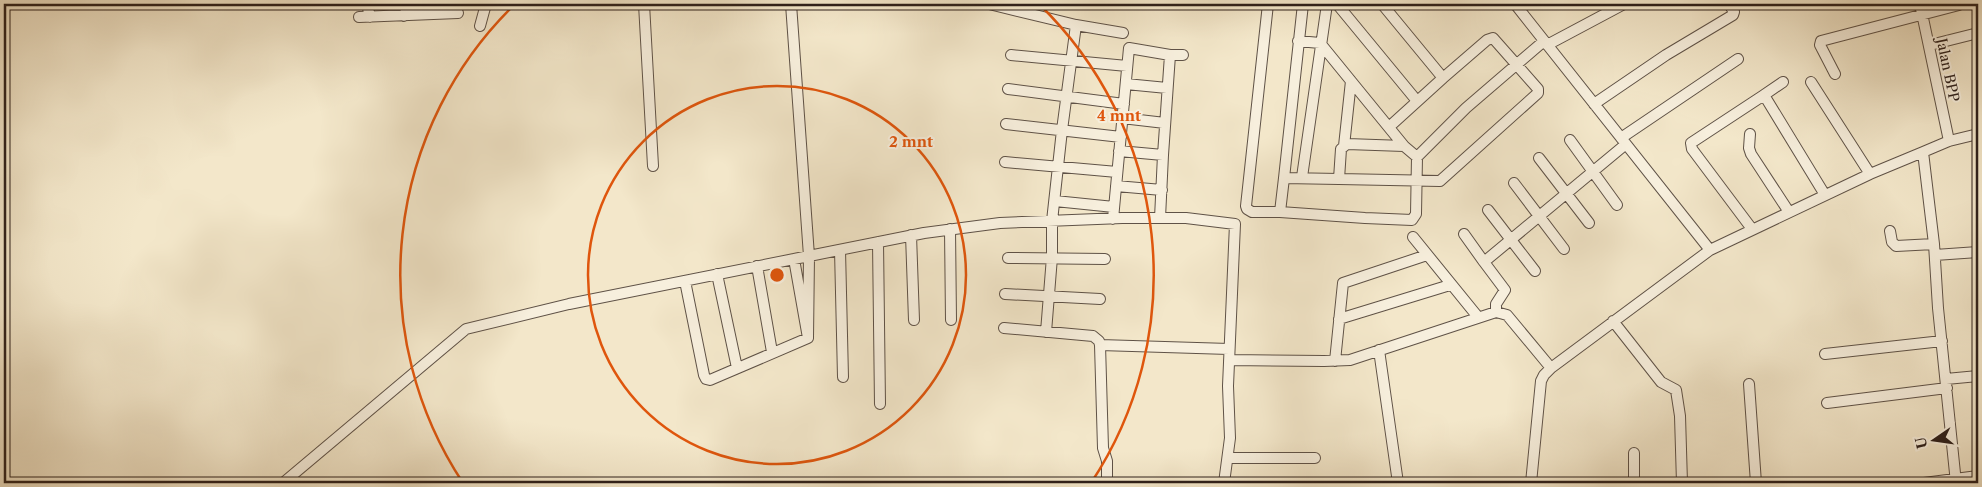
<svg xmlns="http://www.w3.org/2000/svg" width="1982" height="487" viewBox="0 0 1982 487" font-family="'Libre Caslon Text',serif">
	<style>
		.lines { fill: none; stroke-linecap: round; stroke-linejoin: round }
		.street-casing { stroke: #5f5247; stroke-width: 12 }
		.street { stroke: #f7efdd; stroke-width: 10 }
		.ring { fill: none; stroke: #df560d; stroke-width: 2.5 }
		.labels { text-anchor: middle; stroke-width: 4; stroke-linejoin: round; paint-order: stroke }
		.street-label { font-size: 14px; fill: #2e201b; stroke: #f7efdd }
		.centre { fill: #df560d; stroke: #f7efdd; stroke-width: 2.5 }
		.ring-label { font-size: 15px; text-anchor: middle; font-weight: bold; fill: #df560d; stroke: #f7efdd; stroke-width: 4; stroke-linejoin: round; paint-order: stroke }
	</style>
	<rect width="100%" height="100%" fill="#f3e7ca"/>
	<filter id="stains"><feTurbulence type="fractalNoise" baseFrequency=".004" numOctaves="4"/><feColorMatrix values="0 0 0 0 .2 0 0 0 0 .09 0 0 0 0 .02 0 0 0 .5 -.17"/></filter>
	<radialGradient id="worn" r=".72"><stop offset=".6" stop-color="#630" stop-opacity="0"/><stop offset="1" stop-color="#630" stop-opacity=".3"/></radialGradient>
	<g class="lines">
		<!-- street casing -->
		<g class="street-casing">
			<path id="street" d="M367 4 370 17
				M644 4 653 166
				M791 4 809 256 924 233 1000 223 1122 218H1186L1235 224 1228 386 1230 438 1224 483
				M989 4 1076 25
				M1268 4 1246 206 1247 209 1252 212H1280L1284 178 1339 179 1341 149 1347 144 1404 146 1417 157 1466 108 1544 41
				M1337 4 1417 101
				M1515 4 1710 250
				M1920 4 1949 141
				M404 16 408 4
				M359 17 458 13
				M480 26 486 4
				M1298 41 1320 43 1404 146
				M1547 45 1624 4
				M1930 45 1978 33
				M1011 55 1127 66
				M1170 55H1183
				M1835 74 1820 45 1821 41 1959 5
				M1811 82 1870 174
				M1126 84 1167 88
				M1008 89 1124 104
				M1764 95 1783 82
				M1594 104 1666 55 1733 15 1734 12 1729 4
				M1122 118 1165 123
				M1006 124 1121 137
				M1389 127 1443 78
				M1750 134 1749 148 1751 154 1789 212
				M1621 138 1738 59
				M1570 140 1617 205
				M1344 146 1351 81
				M1119 151 1163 155
				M1539 158 1589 223
				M1005 162 1117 172
				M1302 177 1327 4
				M1284 178 1303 4
				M1339 179 1440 181 1538 93V89L1493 38 1487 40 1443 78 1382 4
				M1514 183 1564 249
				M1116 186 1162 190
				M1055 201 1114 207
				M1488 210 1535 271
				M1280 212 1365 218 1412 220 1416 214 1417 157
				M1113 219 1129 48 1170 55 1163 155 1160 218
				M950 229 951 320
				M1752 229 1692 149 1691 143 1764 95 1825 195
				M1890 231 1892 242 1896 246 1934 244
				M1464 234 1484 262
				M911 235 914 320
				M1413 237 1478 317
				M878 242 880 404
				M840 250 843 377
				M1935 255 1978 252
				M1008 258 1105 259
				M757 266 772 352
				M717 274 737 368
				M685 281 704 375 706 379 710 380 808 338
				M1005 294 1100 299
				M1496 312V304L1505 290 1484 262 1626 144
				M1339 319 1450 285
				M1613 321 1661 382 1676 390 1680 416 1682 483
				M1004 328 1093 336 1099 341 1100 345
				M1046 332 1052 257V221L1062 130 1076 25 1123 33
				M1379 350 1398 483
				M1825 354 1942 341
				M1229 360 1324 361 1350 360 1496 312 1507 315 1551 368 1710 250 1870 174 1923 152
				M1335 361 1343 283 1427 255
				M1946 379 1978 376
				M1749 384 1756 483
				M1827 403 1947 388
				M1634 453V483
				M1228 458H1315
				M283 483 466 329 569 304 809 256 808 338 794 259
				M1107 483V461L1103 448 1100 345 1229 349
				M1531 483 1541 381 1544 375 1551 368
				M1924 483 1978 476
				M1956 483 1938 308 1934 244 1923 152 1949 141 1978 134"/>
		</g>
		<!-- street -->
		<use href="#street" class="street"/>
	</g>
	<!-- distance rings -->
	<g class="ring">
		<circle cx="777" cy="275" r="189"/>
		<path d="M463 483A377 377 0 0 1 515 4M1039 4A377 377 0 0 1 1091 483"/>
	</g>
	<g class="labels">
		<!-- street labels -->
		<g class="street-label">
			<text transform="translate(1948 70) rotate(78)" y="5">Jalan BPP</text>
		</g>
	</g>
	<circle cx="777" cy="275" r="8" class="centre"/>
	<g class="ring-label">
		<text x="1119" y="121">4 mnt</text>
		<text x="911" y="147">2 mnt</text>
	</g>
	<!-- margin -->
	<rect width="1982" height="487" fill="none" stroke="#f3e7ca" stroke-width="20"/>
	<rect x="5" y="5" width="1972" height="477" fill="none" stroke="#2e201b" stroke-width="2.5"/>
	<rect x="10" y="10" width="1962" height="467" fill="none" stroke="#2e201b"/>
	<!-- north arrow -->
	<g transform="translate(1934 440) rotate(257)" stroke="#f7efdd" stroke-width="4" paint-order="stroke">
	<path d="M0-4L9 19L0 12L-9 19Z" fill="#2e201b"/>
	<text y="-8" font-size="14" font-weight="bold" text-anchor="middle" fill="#2e201b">U</text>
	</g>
	<rect width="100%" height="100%" filter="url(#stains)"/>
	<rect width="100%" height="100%" fill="url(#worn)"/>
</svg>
